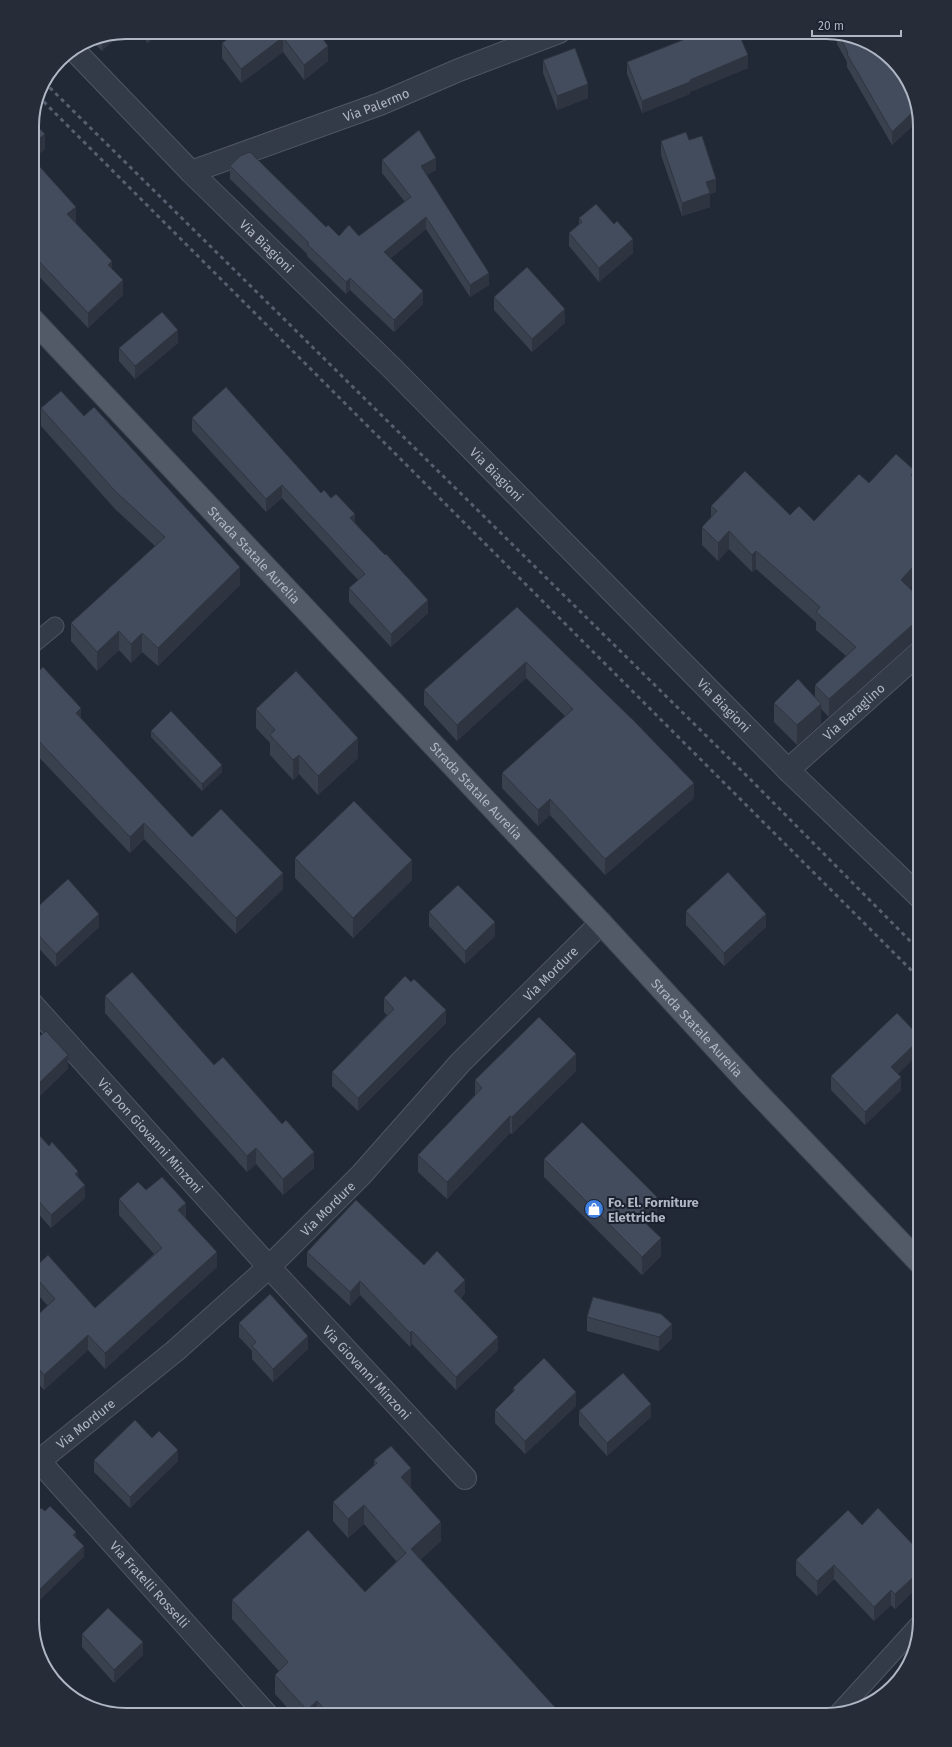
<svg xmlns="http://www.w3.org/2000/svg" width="952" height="1747" viewBox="0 0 952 1747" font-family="'Fira Sans',sans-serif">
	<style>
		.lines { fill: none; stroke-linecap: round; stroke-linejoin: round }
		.lane-casing { stroke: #4f5662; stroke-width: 19 }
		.street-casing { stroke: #4f5662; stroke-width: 24 }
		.primary-casing { stroke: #3e4451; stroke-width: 24 }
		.lane { stroke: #343b48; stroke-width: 17 }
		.street { stroke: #343b48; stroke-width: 22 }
		.primary { stroke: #525a68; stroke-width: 22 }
		.rail { stroke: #565f6f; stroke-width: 3; stroke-dasharray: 4 4; stroke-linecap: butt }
		.wall { fill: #39414f }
		.shaded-wall { fill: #2e3540 }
		.building { fill: #424c5c; stroke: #2e3540 }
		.labels { text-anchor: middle; stroke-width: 4; stroke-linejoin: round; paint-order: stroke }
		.street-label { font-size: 13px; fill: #afb6c4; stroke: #1a202c }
		.poi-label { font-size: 13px; font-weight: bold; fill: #afb6c4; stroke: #1a202c; text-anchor: start }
		.rim { fill: none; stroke: #afb6c4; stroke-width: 2 }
	</style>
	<rect width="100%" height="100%" fill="#212937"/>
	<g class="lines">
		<!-- lane casing -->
		<g class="lane-casing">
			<path id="lane" d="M32 645 55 626
				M839 1712 919 1624"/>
		</g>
		<!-- street casing -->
		<g class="street-casing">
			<g id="street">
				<path id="s1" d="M74 50 191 172 392 368 788 770 920 897"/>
				<path id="s2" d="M191 172 380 104 459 70 559 32"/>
				<path id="s3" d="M788 770 920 652"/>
				<path id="s4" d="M32 1004 269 1267 465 1478"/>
				<path id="s5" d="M32 1455 39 1461 267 1715"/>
				<path id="s6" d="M32 1471 39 1461 175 1351 269 1267 361 1175 460 1063 601 923"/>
			</g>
		</g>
		<!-- primary casing -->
		<g class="primary-casing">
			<g id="primary">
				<path id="s7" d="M32 319 601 923 750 1085 920 1263"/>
			</g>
		</g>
		<!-- lane -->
		<use href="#lane" class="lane"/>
		<!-- street -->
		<use href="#street" class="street"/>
		<!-- primary -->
		<use href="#primary" class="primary"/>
		<!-- rail -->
		<path class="rail" d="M44 82 751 780 920 951
			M38 96 920 979"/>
	</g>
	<!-- wall -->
	<path class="wall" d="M138 32H159L148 43Z
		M318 32 328 61 304 80 283 52 241 83 222 58V43Z
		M697 32H738L748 68 690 92V94L642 113 627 74V62L697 35Z
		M121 33 102 51 90 39Z
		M837 34 883 51 915 100 919 120 892 145 847 67V62L837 44Z
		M543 60 588 98 557 110 543 73Z
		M32 121 45 149 33 159 76 222 75 223 112 269 123 295 88 328 32 269Z
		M661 141 716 192 710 194V207L682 216 661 155Z
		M382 160 436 170 426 175 489 285 470 297 426 229 390 259 423 304 394 332 350 290 346 294 307 256V254L230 179V166L326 227 339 236H359L405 202 382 173Z
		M579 218 633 253 599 282 569 246V233L579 224Z
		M494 297 565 323 532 352 494 310Z
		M178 343 135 379 119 361V348Z
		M41 408 240 585 158 666 142 652 131 663 119 650 97 671 71 641V623L155 546 115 509 41 426Z
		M192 418 321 493 355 524 428 613 391 647 349 602V588L358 580 282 498 266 512 192 431Z
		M915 479 920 483V577L910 588 920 598V636L829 717 821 709V723L797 745 774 722V703L815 698V685L846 656 816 630V622L756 569 752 572 729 549 718 561 702 545V527L711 517V506L790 515 814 521 869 483Z
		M517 607 694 798 605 875 550 815 538 826 502 788V773L565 716 526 678 457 741 424 705V690Z
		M32 677 81 719 192 837 283 889 236 934 144 839 130 853 32 750Z
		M256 709 358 758 318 795 299 774 293 780 270 755V743L256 728Z
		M151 731 222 772 202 791 151 737Z
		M295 858 412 880 353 938 295 878Z
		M686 911 766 927 724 966 686 925Z
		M32 912 99 927 56 967 32 941Z
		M429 912 495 936 465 964 429 926Z
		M411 982 446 1023 358 1111 332 1086V1072L387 1015 384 1012V998Z
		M105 996 214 1065 314 1168 283 1195 256 1164 247 1172 105 1013Z
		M576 1071 512 1134 510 1133 447 1199 418 1172V1155L475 1096V1080Z
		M898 1074 901 1090 865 1125 831 1090V1076Z
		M32 1143 85 1198 51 1228 32 1207Z
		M544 1159 657 1215 647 1224 661 1256 642 1275 544 1177Z
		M146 1190 186 1218 217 1267 105 1369 88 1350 44 1390 35 1380 32 1382V1320L48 1306 32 1288V1270L95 1308 154 1254 119 1215V1199Z
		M307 1252 424 1265 465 1293 461 1298 498 1350 456 1390 412 1344 410 1347 360 1295 350 1306 307 1266Z
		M587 1317 672 1338 659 1351 587 1331Z
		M239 1323 308 1349 273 1382 252 1359V1351L239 1337Z
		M513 1388 576 1406 525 1454 495 1423V1410L513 1392Z
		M579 1411 651 1417 607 1456 579 1425Z
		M152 1438 178 1461 130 1508 94 1472V1460Z
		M374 1460 411 1487 410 1488 441 1541 420 1560 562 1715H294L275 1694V1675L279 1671 232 1619V1600L365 1592 397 1562 364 1524 348 1538 333 1521V1502L374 1466Z
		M862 1525 920 1552V1585L895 1609 891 1605 874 1621 834 1579 817 1596 796 1575V1560Z
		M82 1634 143 1655 114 1683 82 1647Z"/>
	<!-- shaded-wall -->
	<path class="shaded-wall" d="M148 32H159L148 43Z
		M121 33 102 51V37Z
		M283 37V52L241 83V69Z
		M328 46V61L304 80V65Z
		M748 55V68L690 92V94L642 113V101Z
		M588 84V98L557 110V96Z
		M916 109 919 120 892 145V132Z
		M45 134V149L32 160V145Z
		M436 158V170L421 178V166Z
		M716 179V192L710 194V207L682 216V203L706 182Z
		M76 207V222L67 229V214Z
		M426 217V229L384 264V252Z
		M633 239V253L599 282V268Z
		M112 261V277L108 265Z
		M489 273V285L470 297V285Z
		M350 278V290L346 294V282Z
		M123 280V295L88 328V313Z
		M423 291V304L394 332V320Z
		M565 309V323L532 352V339Z
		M178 330V343L135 379V366Z
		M34 359V380L32 382V360Z
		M915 471V489L911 475Z
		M282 485V498L266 512V499Z
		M355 514V527L350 518Z
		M729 531V549L718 561V543Z
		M756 551V569L752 572V555Z
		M920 559V577L901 598V580Z
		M240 567V585L158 666V648Z
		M428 600V613L391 647V634Z
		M920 618V636L829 717V699Z
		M119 631V650L97 671V652Z
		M142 633V652L131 663V644Z
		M526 662V678L457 741V725Z
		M821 704V723L797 745V725Z
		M81 708V724L76 713Z
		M358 738V758L318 795V776Z
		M299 755V774L293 780V760Z
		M222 765V772L202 791V784Z
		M694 783V798L605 875V859Z
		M550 799V815L538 826V810Z
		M144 823V839L130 853V837Z
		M37 833V853L32 857V838Z
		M412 860V880L353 938V918Z
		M283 873V889L236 934V918Z
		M99 914V927L56 967V954Z
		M766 914V927L724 966V953Z
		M495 922V936L465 964V951Z
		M446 1010V1023L358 1111V1098Z
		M920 1039V1053L891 1081V1067Z
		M576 1054V1071L512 1134V1117Z
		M68 1055V1069L32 1104V1090Z
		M901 1077V1090L865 1125V1112Z
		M510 1116V1133L447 1199V1182Z
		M256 1148V1164L247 1172V1156Z
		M314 1152V1168L283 1195V1179Z
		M78 1171V1184L75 1174Z
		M85 1185V1198L51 1228V1215Z
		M657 1197V1215L638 1233V1216Z
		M186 1203V1219L178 1210Z
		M661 1238V1256L642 1275V1257Z
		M217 1252V1267L105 1369V1353Z
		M465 1280V1293L454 1304V1291Z
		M360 1281V1295L350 1306V1292Z
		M672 1324V1338L659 1351V1337Z
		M412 1331V1344L410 1347V1333Z
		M88 1335V1350L44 1390V1375Z
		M308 1336V1349L273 1382V1369Z
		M498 1337V1350L456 1390V1377Z
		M35 1364V1380L32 1382V1367Z
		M576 1392V1406L525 1454V1441Z
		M651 1404V1417L607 1456V1443Z
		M178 1450V1461L130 1508V1497Z
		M411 1468V1487L401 1496V1477Z
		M364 1505V1524L348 1538V1519Z
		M441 1522V1541L411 1568V1549Z
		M76 1532V1543L73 1535Z
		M84 1546V1557L32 1608V1597Z
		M834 1565V1579L817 1596V1581Z
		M920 1571V1585L895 1609V1594Z
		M891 1590V1605L874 1621V1607Z
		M143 1642V1655L114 1683V1670Z
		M317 1701V1715H307V1710Z"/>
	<!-- building -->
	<path class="building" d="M238 32H318L328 46 304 65 283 37 241 69 222 43Z
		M697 32H738L748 55 690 80V82L642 101 627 62 698 34Z
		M839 35 883 51 897 70 915 100 916 109 892 132 847 54 848 53Z
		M575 48 588 84 557 96 543 60Z
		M32 121 45 134 32 145Z
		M419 130 436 158 421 166 489 273 470 285 426 217 384 252 423 291 394 320 350 278 346 282 307 244 309 243 230 166 240 156 250 152 326 227 328 225 339 236 349 225 359 236 411 197 382 160Z
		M686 132 689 140 702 136 716 179 706 182 710 193 682 203 661 141Z
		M32 158 76 207 67 214 112 261 108 265 123 280 88 313 32 254Z
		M596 204 614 224 617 221 633 239 599 268 569 233 582 222 579 218Z
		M527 267 565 309 532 339 494 297Z
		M162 312 178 330 135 366 119 348Z
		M226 387 321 493 324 490 331 498 336 494 355 514 350 518 385 555 386 554 428 600 391 634 349 588 365 574 282 485 266 499 192 418Z
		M61 391 84 416 94 407 240 567 158 648 142 633 131 644 119 631 97 652 71 623 165 537 115 491 41 408Z
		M896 454 915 471 911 475 920 483V559L901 580 920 598V618L829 699 815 685 856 647 816 612 820 607 756 551 752 555 729 531 718 543 702 527 717 511 711 506 745 471 790 515 799 506 814 521 859 474 869 483Z
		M517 607 636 723 694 783 605 859 550 799 538 810 502 773 573 709 526 662 457 725 424 690Z
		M43 667 81 708 76 713 192 837 221 809 283 873 236 918 144 823 130 837 32 734V677Z
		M296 671 358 738 318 776 299 755 293 760 270 735 275 730 256 709Z
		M798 679 821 704 797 725 774 703Z
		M171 711 222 765 202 784 151 731Z
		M354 801 412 860 353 918 295 858Z
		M32 828 37 833 32 838Z
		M728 872 766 914 724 953 686 911Z
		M68 879 99 914 56 954 32 928V912Z
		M458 885 495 922 465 951 429 912Z
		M132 972 214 1065 223 1057 282 1124 286 1120 314 1152 283 1179 256 1148 247 1156 105 996Z
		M405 976 411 982 414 979 446 1010 358 1098 332 1072 394 1009 384 998Z
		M897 1013 920 1037V1039L891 1067 901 1077 865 1112 831 1076Z
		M539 1017 576 1054 512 1117 510 1116 447 1182 418 1155 482 1088 475 1080Z
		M46 1031 68 1055 32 1090V1034L36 1039Z
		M582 1122 657 1197 638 1216 661 1238 642 1257 544 1159Z
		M40 1136 49 1146 52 1142 78 1171 75 1174 85 1185 51 1215 32 1193V1143Z
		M162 1177 186 1203 178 1210 217 1252 105 1353 88 1335 44 1375 35 1364 32 1367V1320L55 1299 32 1273V1270L48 1255 95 1308 162 1248 119 1199 138 1182 146 1190Z
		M356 1200 424 1265 437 1251 465 1280 454 1291 498 1337 456 1377 412 1331 410 1333 360 1281 350 1292 307 1252Z
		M270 1294 308 1336 273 1369 252 1346 256 1342 239 1323Z
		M593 1297 661 1314 672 1324 659 1337 587 1317Z
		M544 1358 576 1392 525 1441 495 1410 515 1390 513 1388Z
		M623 1373 651 1404 607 1443 579 1411Z
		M135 1420 152 1438 159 1431 178 1450 130 1497 94 1460Z
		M391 1446 411 1468 401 1477 441 1522 411 1549 562 1715H330L317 1701 307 1710 275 1675 288 1662 232 1600 308 1530 365 1592 406 1553 364 1505 348 1519 333 1502 377 1463 374 1460Z
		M50 1506 76 1532 73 1535 84 1546 32 1597V1517L41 1508 45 1511Z
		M878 1508 920 1552V1571L895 1594 891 1590 874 1607 834 1565 817 1581 796 1560 848 1510 862 1525Z
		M108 1608 143 1642 114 1670 82 1634Z"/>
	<!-- icons -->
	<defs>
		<g id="shop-disc" transform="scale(1)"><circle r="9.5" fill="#3f7fe0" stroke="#1a202c"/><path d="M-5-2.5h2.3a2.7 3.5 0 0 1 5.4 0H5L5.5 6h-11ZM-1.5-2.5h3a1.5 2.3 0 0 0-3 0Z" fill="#fff"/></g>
	</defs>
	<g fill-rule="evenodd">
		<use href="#shop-disc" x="594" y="1209"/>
	</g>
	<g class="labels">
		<!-- street labels -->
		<g class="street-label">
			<text dy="5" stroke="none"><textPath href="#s2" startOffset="197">Via Palermo</textPath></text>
			<text dy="5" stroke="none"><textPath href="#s1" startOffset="275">Via Biagioni</textPath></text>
			<text dy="5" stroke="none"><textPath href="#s1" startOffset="599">Via Biagioni</textPath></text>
			<text dy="5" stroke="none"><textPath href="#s7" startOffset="324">Strada Statale Aurelia</textPath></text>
			<text dy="5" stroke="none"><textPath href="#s1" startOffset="923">Via Biagioni</textPath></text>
			<text dy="5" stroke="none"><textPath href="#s3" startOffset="88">Via Baraglino</textPath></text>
			<text dy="5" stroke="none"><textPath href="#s7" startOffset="648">Strada Statale Aurelia</textPath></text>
			<text dy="5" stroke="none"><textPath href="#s6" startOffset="720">Via Mordure</textPath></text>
			<text dy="5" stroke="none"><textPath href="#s7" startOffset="972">Strada Statale Aurelia</textPath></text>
			<text dy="5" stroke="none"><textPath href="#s4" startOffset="177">Via Don Giovanni Minzoni</textPath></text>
			<text dy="5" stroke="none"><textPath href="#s6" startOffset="396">Via Mordure</textPath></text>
			<text dy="5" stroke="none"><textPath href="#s4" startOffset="498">Via Giovanni Minzoni</textPath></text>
			<text dy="5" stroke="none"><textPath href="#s6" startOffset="72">Via Mordure</textPath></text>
			<text dy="5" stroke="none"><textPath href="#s5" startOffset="175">Via Fratelli Rosselli</textPath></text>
		</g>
		<!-- poi labels -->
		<g class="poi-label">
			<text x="608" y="1207">Fo. El. Forniture<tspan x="608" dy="15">Elettriche</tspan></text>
		</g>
	</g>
	<!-- crop -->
	<path d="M0 0H952V1747H0ZM126 39H826A87 87 0 0 1 913 126V1621A87 87 0 0 1 826 1708H126A87 87 0 0 1 39 1621V126A87 87 0 0 1 126 39Z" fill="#262c38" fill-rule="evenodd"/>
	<path class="rim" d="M126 39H826A87 87 0 0 1 913 126V1621A87 87 0 0 1 826 1708H126A87 87 0 0 1 39 1621V126A87 87 0 0 1 126 39Z"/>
	<!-- scale -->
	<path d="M812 30v6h89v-6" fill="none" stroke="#afb6c4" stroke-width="2"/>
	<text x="818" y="30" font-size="12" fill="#afb6c4" stroke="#1a202c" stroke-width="3" paint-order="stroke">20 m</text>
</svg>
